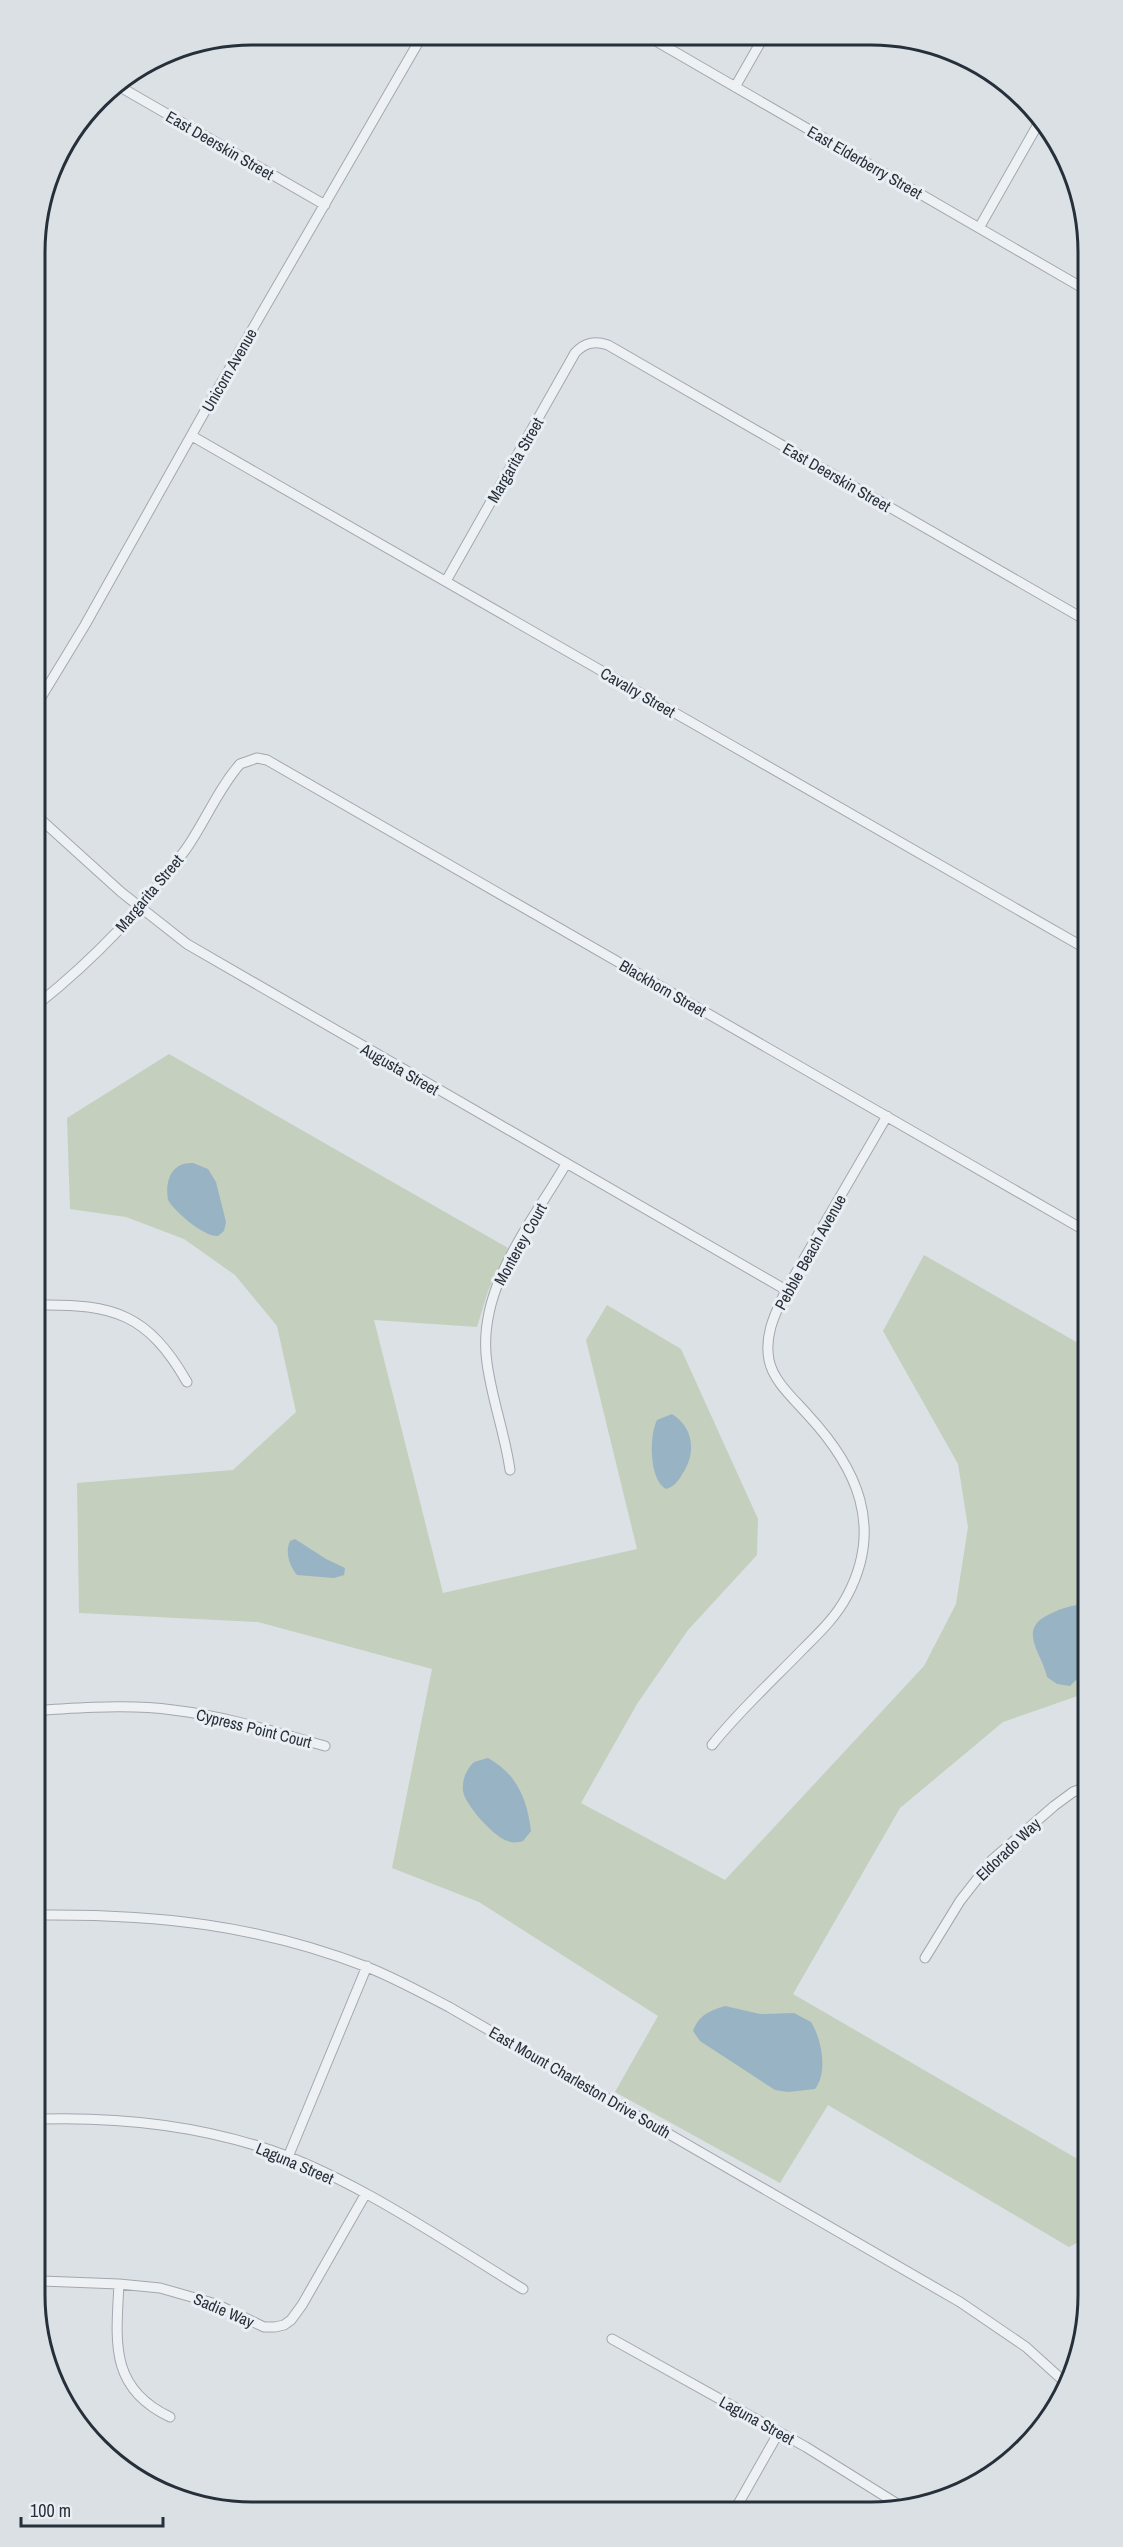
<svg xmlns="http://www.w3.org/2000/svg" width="1123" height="2547" viewBox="0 0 1123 2547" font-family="'Archivo Narrow',sans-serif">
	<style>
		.green { fill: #c4cfbd }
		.water { fill: #98b3c4 }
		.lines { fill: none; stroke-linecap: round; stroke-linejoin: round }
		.minor-casing { stroke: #a2a8af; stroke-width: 11 }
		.minor { stroke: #eef1f4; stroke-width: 9 }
		.labels { text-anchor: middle; stroke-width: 6; stroke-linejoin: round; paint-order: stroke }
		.street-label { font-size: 16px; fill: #26303b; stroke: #ebeff3 }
		.rim { fill: none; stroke: #26303b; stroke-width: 3 }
	</style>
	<rect width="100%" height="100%" fill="#dce1e5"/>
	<!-- green -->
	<path class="green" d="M169 1054 508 1248 488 1291 477 1327 374 1320 443 1593 637 1549 586 1340 607 1305 681 1349 758 1519 757 1555 688 1630 637 1704 581 1803 725 1880 924 1666 956 1604 968 1527 958 1464 883 1331 924 1255 1085 1347 1086 1693 1003 1722 900 1808 793 1994 1081 2161 1088 2158V2237L1069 2247 828 2105 780 2183 615 2092 658 2016 479 1902 392 1868 432 1669 258 1622 79 1613 77 1483 233 1470 296 1412 277 1326 235 1275 184 1239 126 1217 70 1209 67 1118Z"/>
	<!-- water -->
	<path class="water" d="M193 1163 208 1169 216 1182 226 1222 224 1231 218 1236C204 1237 175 1212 168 1200 165 1181 171 1162 193 1163Z
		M672 1414C694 1428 696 1453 683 1473 679 1480 674 1487 666 1489 649 1479 649 1436 657 1420Z
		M295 1539 326 1559 345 1568 344 1575 334 1578 297 1575C289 1565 285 1552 290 1541Z
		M1086 1604V1670L1070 1686 1057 1684 1047 1677C1042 1653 1016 1629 1050 1614 1062 1608 1072 1605 1086 1604Z
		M488 1758C517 1774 527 1799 531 1831L523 1841C517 1843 512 1843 505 1840 493 1835 465 1805 463 1791 462 1779 466 1770 474 1762Z
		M725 2006 760 2014 794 2013 811 2022C822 2040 828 2072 815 2089L788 2092 775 2090 700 2041 693 2031C699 2015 709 2011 725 2006Z"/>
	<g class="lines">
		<!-- minor casing -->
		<g class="minor-casing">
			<path id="minor" d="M649 37 1081 287
				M115 84 325 205
				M735 87 763 38
				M979 228 1041 119
				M192 436 1083 947
				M446 581 575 353C585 342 595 341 608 345L1082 618
				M37 704 85 625 205 411 422 36
				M37 816 121 892 187 944 786 1290
				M38 1004C93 960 144 907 186 849 205 822 218 789 240 764L257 758 267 760 1084 1230
				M39 1305C114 1304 148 1314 187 1382
				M510 1470C505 1434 492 1400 487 1363 476 1289 531 1224 566 1164
				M40 1710C84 1708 129 1704 173 1710 225 1716 275 1732 325 1746
				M712 1745C739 1711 773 1680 803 1649 819 1633 836 1617 847 1596 884 1527 857 1468 808 1415 794 1399 773 1381 769 1360 764 1334 776 1312 786 1290L887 1116
				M41 1915C156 1914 259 1925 367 1967 395 1978 422 1993 449 2007L960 2302 1026 2347 1068 2385
				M925 1958 960 1901 992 1860 1054 1806 1073 1792 1086 1787
				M41 2119C115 2117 187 2124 258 2146 347 2173 443 2240 523 2289
				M288 2157 367 1966
				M42 2281 119 2284 160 2288 216 2304 264 2327H275L284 2325 291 2320 302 2305 365 2195
				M119 2284C116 2342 109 2388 170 2417
				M612 2339 806 2447 899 2505
				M737 2506 779 2432"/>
		</g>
		<!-- minor -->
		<use href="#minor" class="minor"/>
	</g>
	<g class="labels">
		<!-- street labels -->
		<g class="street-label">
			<text transform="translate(220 145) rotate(30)" y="6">East Deerskin Street</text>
			<text transform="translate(865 162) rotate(30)" y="6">East Elderberry Street</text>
			<text transform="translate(229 370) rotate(-60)" y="6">Unicorn Avenue</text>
			<text transform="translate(515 460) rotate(-60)" y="6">Margarita Street</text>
			<text transform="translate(837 477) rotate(30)" y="6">East Deerskin Street</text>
			<text transform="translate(638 692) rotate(30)" y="6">Cavalry Street</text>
			<text transform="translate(149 893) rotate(-50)" y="6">Margarita Street</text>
			<text transform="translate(663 988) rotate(30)" y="6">Blackhorn Street</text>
			<text transform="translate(400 1069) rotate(30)" y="6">Augusta Street</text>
			<text transform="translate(520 1244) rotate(-61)" y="6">Monterey Court</text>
			<text transform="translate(810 1252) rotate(-61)" y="6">Pebble Beach Avenue</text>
			<text transform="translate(254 1728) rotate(14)" y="6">Cypress Point Court</text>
			<text transform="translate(1008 1849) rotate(-44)" y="6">Eldorado Way</text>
			<text transform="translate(580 2082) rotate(30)" y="6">East Mount Charleston Drive South</text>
			<text transform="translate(295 2163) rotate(23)" y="6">Laguna Street</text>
			<text transform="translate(224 2310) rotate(23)" y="6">Sadie Way</text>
			<text transform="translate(757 2420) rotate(29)" y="6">Laguna Street</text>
		</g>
	</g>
	<!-- crop -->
	<path d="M0 0H1123V2547H0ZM252 45H871A207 207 0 0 1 1078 252V2295A207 207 0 0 1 871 2502H252A207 207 0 0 1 45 2295V252A207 207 0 0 1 252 45Z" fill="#dbe0e4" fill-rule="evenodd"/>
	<path class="rim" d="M252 45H871A207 207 0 0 1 1078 252V2295A207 207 0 0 1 871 2502H252A207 207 0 0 1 45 2295V252A207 207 0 0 1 252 45Z"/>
	<!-- scale -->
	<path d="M21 2517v9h142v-9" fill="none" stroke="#26303b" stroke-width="3"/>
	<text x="30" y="2517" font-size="18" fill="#26303b" stroke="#ebeff3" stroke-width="4.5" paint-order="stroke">100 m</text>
</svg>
